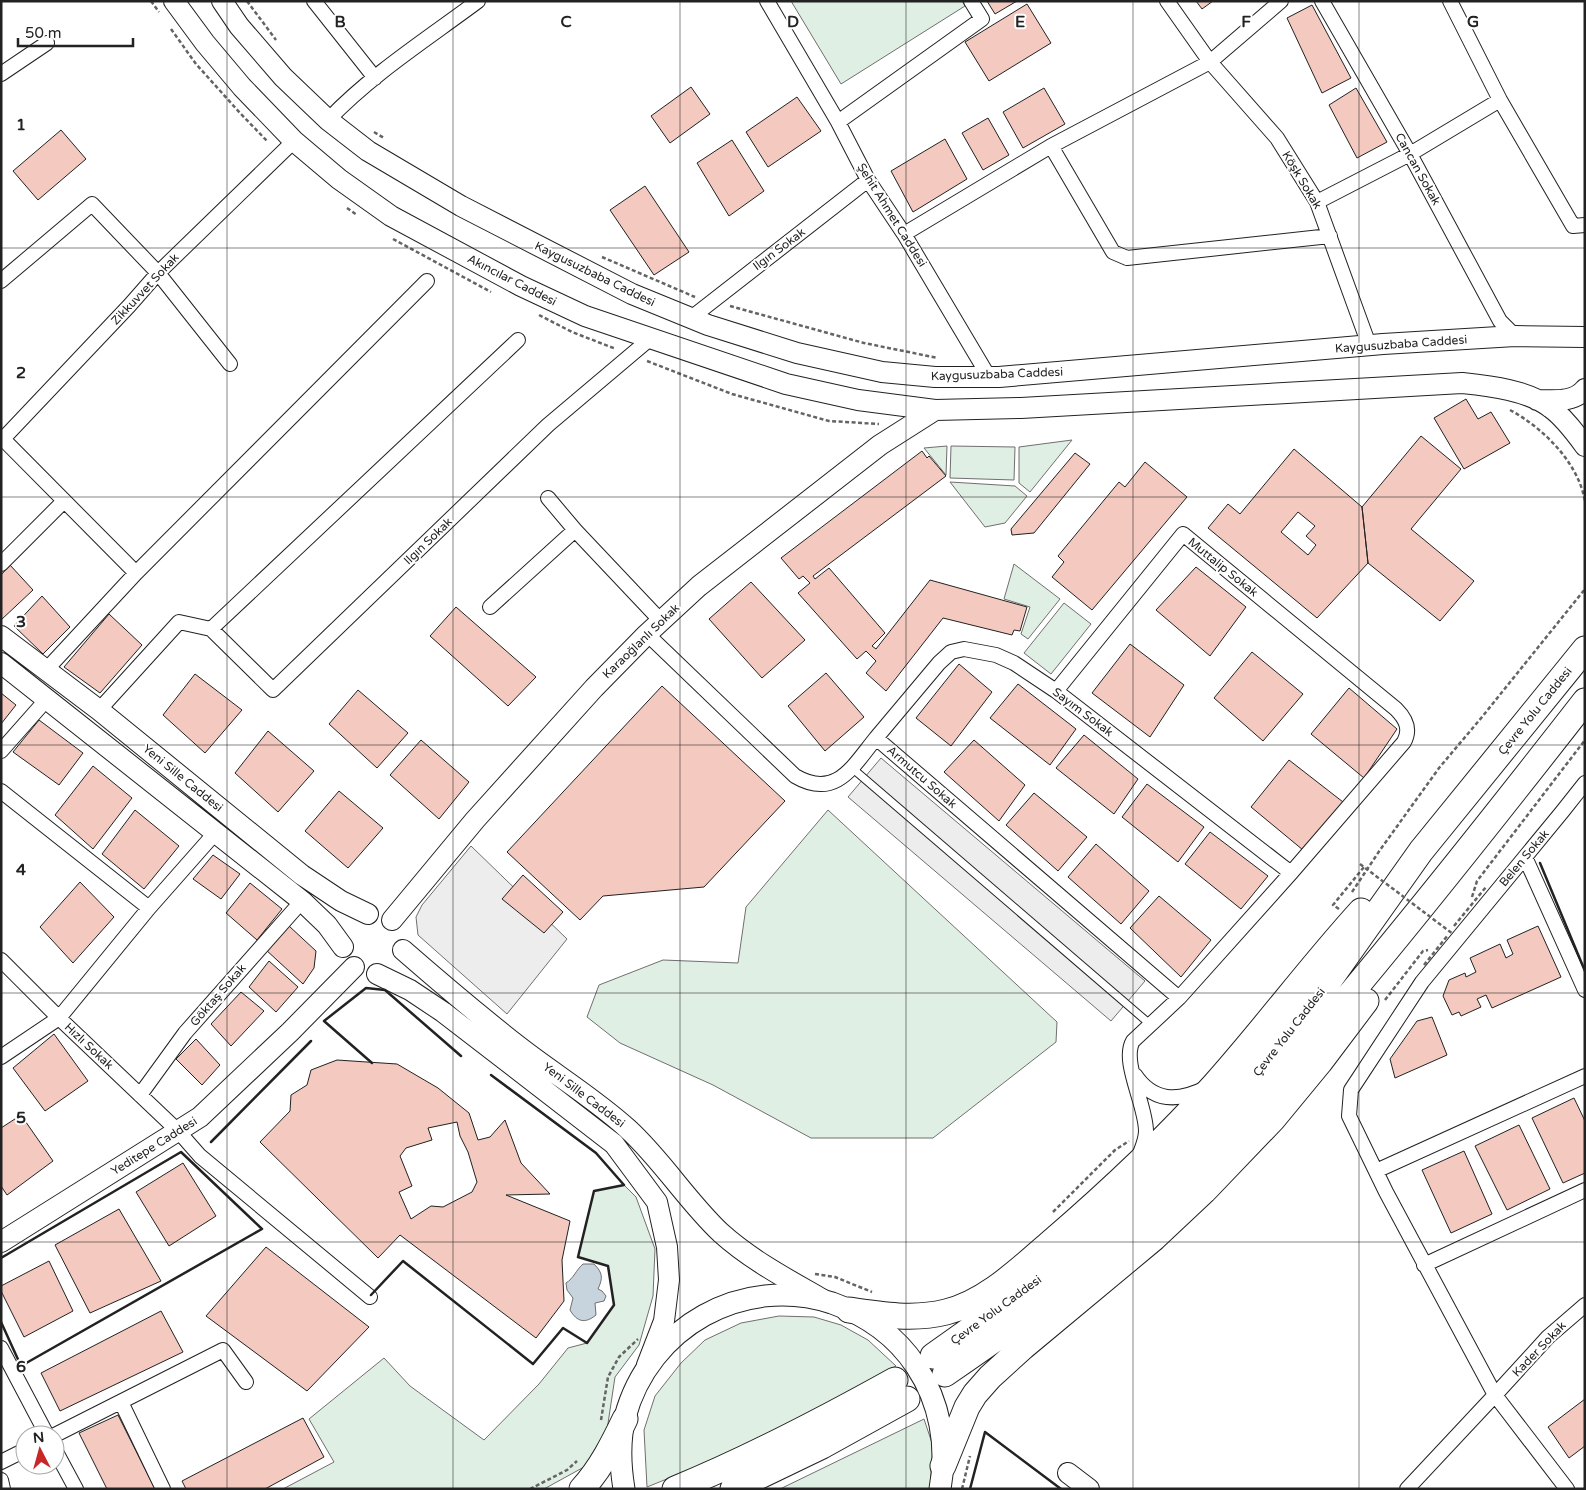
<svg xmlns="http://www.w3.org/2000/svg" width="1586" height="1490" viewBox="0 0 1586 1490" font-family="'Varela Round',sans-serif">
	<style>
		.green { fill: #e0efe3; stroke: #6f6f6f }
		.parking { fill: #ededed; stroke: #6f6f6f }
		.water { fill: #c7d3dd; stroke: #6f6f6f }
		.building { fill: #f3c9c0; stroke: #222; fill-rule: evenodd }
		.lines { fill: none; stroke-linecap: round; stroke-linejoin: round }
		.lane-casing { stroke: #222; stroke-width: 9 }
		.street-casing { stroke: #222; stroke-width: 16 }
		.secondary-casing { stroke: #222; stroke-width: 22 }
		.primary-casing { stroke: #222; stroke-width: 23 }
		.highway-casing { stroke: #222; stroke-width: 27 }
		.path { stroke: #646464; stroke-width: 2.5; stroke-dasharray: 4 2.5; stroke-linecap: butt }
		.lane { stroke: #fff; stroke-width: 7 }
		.street { stroke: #fff; stroke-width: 14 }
		.secondary { stroke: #fff; stroke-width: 20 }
		.primary { stroke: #fff; stroke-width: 21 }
		.highway { stroke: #fff; stroke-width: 25 }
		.path-bridge { stroke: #646464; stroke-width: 2.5; stroke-dasharray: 4 2.5; stroke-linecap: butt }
		.wall { stroke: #222; stroke-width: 2.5 }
		.grid { fill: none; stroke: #222; stroke-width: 1; stroke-opacity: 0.55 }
		.labels { text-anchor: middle; stroke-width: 4; stroke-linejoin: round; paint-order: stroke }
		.street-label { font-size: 12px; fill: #222; stroke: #fff }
		.grid-label { font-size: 16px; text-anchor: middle; font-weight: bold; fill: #222; stroke: #fff; stroke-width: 4; stroke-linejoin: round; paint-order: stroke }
	</style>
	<rect width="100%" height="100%" fill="#fff"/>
	<!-- green -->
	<path class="green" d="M791 1H962L965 6 841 84Z
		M1072 440 1030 492 1019 483V447Z
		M947 446 946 475 924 448Z
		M951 446 1015 447 1014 480 950 478Z
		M950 482 1015 486 1027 496 1005 523 985 527Z
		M1014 564 1060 599 1028 639 1021 634 1030 607 1004 599Z
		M1064 603 1091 624 1051 674 1024 653Z
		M828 810 1057 1022 1056 1042 933 1138H811L713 1085 620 1043 587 1017 599 985 663 960 738 963 746 907Z
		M624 1185 636 1197 655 1249 653 1296 639 1345 615 1377 607 1430 584 1467 544 1489H283L334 1462 309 1419 384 1358 410 1386 484 1440 539 1384 568 1348 587 1343 614 1305 608 1266 578 1257 594 1191Z
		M779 1316 814 1317 841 1325 868 1340 896 1366 766 1439 647 1487 644 1430 655 1396 681 1363 705 1340 741 1323Z
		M924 1419 933 1446 930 1489H780Z"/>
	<!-- parking -->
	<path class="parking" d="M881 758 1145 981 1111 1021 848 797Z
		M471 846 567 939 507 1014 418 935 416 917 422 905Z"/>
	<!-- water -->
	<path class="water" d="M583 1264H594C603 1273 603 1278 598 1289L602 1291 606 1296 604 1301 595 1303 596 1315C585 1324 577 1322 570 1310L573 1298 567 1290 566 1283C574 1278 576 1270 583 1264Z"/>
	<!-- building -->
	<path class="building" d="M987 1H1017L995 14Z
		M1196 1H1213L1202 9Z
		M1027 4 1051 43 989 81 965 42Z
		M1312 5 1351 78 1322 93 1287 18Z
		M691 87 710 114 670 143 651 116Z
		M1044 88 1065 124 1023 148 1003 112Z
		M1356 88 1387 142 1357 158 1329 105Z
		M797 97 821 131 768 167 746 132Z
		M988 118 1009 155 983 170 962 133Z
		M61 130 86 159 38 200 13 171Z
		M945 139 967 179 913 212 891 171Z
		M732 140 764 191 729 216 697 163Z
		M645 186 689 252 654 275 610 210Z
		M1466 399 1478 419 1491 412 1510 443 1464 469 1434 418Z
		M1421 436 1461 469 1411 529 1474 581 1440 621 1368 563 1362 507Z
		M1294 449 1362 507 1368 563 1317 618 1208 528 1228 504 1240 514ZM1298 512 1315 526 1306 536 1316 545 1308 555 1281 532Z
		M922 451 927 458 929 456 946 476 813 576 815 579 829 568 885 633 872 646 876 649 930 580 1027 607 1020 631 1014 630 1012 635 943 618 886 691 866 673 876 661 866 651 857 659 798 593 810 583 803 576 799 579 781 558Z
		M1075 453 1090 464 1034 533 1012 535 1011 529Z
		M1145 462 1187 497 1092 610 1052 577 1064 562 1058 556 1119 482 1125 487Z
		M10 565 33 590 1 620V575Z
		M1196 567 1246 607 1210 656 1156 610Z
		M751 582 805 640 762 678 709 619Z
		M42 596 70 627 43 654 14 626Z
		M456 607 536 677 508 706 430 636Z
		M109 614 142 645 100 693 64 667Z
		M1130 644 1184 685 1150 737 1092 693Z
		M1252 652 1303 694 1263 741 1214 698Z
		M959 664 992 692 951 746 916 718Z
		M826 673 864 717 825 751 788 706Z
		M195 674 242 710 205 753 163 715Z
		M1018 684 1076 729 1050 765 990 718Z
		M662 686 785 801 704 887 603 896 580 920 507 852Z
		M1349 688 1397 729 1364 778 1311 734Z
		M358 690 408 733 377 768 329 724Z
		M1 693 16 705 1 724Z
		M39 720 83 753 59 785 13 752Z
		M268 731 314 771 278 812 235 773Z
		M1084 735 1138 779 1114 814 1056 768Z
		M421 740 469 782 439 819 390 775Z
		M974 740 1025 785 999 821 944 772Z
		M1289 760 1343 802 1303 850 1251 807Z
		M93 766 132 798 93 849 55 815Z
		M1147 784 1204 827 1178 862 1122 817Z
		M339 791 383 828 348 868 305 831Z
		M1034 793 1087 837 1058 871 1006 825Z
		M135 810 179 846 144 889 102 854Z
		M1210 832 1268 876 1241 909 1185 864Z
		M1096 844 1149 891 1121 924 1068 877Z
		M213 855 240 874 221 899 193 879Z
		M523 875 563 912 544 933 502 899Z
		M80 882 114 917 73 963 40 927Z
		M250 883 282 909 257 940 226 913Z
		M1159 896 1211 940 1181 977 1130 928Z
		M289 926 316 951 314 968 303 984 265 949Z
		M1538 926 1561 977 1492 1008 1486 995 1477 999 1481 1007 1461 1016 1459 1012 1452 1015 1443 996 1449 980 1465 973 1466 977 1476 972 1470 958 1500 944 1506 958 1513 954 1507 940Z
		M269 961 298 987 276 1012 249 987Z
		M241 992 264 1011 231 1046 211 1024Z
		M1432 1017 1447 1055 1395 1078 1390 1059 1417 1021Z
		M54 1034 88 1081 45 1111 13 1068Z
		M196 1039 220 1065 202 1085 176 1059Z
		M337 1060 397 1064 438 1088 469 1113 478 1140 490 1137 505 1120 521 1163 550 1194 506 1195 570 1221 562 1260 564 1301 536 1338 400 1235 378 1258 260 1142 290 1111 291 1095 307 1085 311 1070Z
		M1574 1098 1585 1121V1173L1563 1183 1532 1118Z
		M21 1115 53 1161 7 1195 1 1186V1128Z
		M457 1122 460 1136 468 1152 477 1182 472 1192 443 1207 431 1206 411 1219 399 1192 412 1186 400 1156 406 1148 432 1140 428 1128Z
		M1519 1125 1550 1189 1507 1210 1475 1146Z
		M1464 1151 1492 1214 1451 1233 1422 1170Z
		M183 1163 216 1216 169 1246 136 1192Z
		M119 1209 161 1281 90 1313 55 1245Z
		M266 1247 369 1327 307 1391 206 1316Z
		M49 1261 73 1311 24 1337 1 1291V1286Z
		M161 1311 183 1352 60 1411 41 1373Z
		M1585 1399V1446L1569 1458 1548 1427Z
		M118 1415 155 1489H107L79 1433Z
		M303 1418 324 1457 265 1489H186L182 1481Z"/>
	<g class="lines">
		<!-- lane casing -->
		<g class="lane-casing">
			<path id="lane" d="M852 768 1151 1025"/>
		</g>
		<!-- street casing -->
		<g class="street-casing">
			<path id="street" d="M314 1 375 78
				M767 1 838 122 868 180 904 234 989 377
				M1167 1 1210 62 1277 138 1317 202 1369 345
				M1322 1 1410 154 1500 321 1515 336
				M1450 1 1500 100 1573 226 1585 225
				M1 74 47 43
				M328 120C372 74 427 39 478 1
				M838 122 982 19 971 1
				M1051 146 1113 252 1127 258 1330 236
				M1317 202 1410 154 1500 100
				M904 234 1051 146 1210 62 1281 1
				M1 281 92 204 158 273 230 364
				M691 318 868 180
				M3 439 136 573
				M1 441 129 306 158 273 294 141
				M548 498 575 530
				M1 564 64 501
				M490 607 575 530 661 621
				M211 629 273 690 548 425 651 338
				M647 634 795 776C836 800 853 766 876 738L1179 998
				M46 670 136 573 427 281
				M1056 691 1183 534 1396 709C1406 719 1411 729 1404 742L1291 873 1179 998 1133 1041C1121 1061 1146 1105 1146 1131 1146 1140 1142 1148 1139 1156
				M99 710 179 622 211 629 518 340
				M876 738 939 663 951 652 964 649 996 655 1014 663 1056 691 1291 873
				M1 751 47 699
				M1585 783 1562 812 1422 982 1351 1090 1349 1116 1386 1192 1495 1395 1548 1337 1585 1305
				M1 791 149 908
				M1525 857 1585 990
				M1 960 59 1018 178 1131 200 1156 370 1297
				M1 1057 59 1018 149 908 216 832
				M1135 1075C1153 1102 1178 1102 1206 1088
				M140 1095 185 1033 302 901
				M1376 1171 1585 1076
				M1424 1265 1585 1190
				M1 1348 47 1435
				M121 1402 163 1489
				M55 1435 223 1350 246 1382
				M55 1450 76 1489
				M1 1462 25 1450
				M1 1480 3 1489
				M1407 1489 1495 1395 1567 1489"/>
		</g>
		<!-- secondary casing -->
		<g class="secondary-casing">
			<path id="secondary" d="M174 1 205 43 242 87 294 141 339 179 391 216 521 286 585 316 786 384 858 400 935 410 1021 408 1462 383C1490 386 1528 390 1551 408 1562 416 1577 435 1585 446
				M222 1 239 26 283 77 328 120 368 151 461 206 632 294 708 325 797 353 882 372 935 377H999L1383 344 1515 336 1585 337
				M1537 400C1553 400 1574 403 1585 389
				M1 636 99 710 302 875 341 901 368 914
				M1 663 302 901 327 925 343 947
				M392 920 475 820 594 688 647 634 699 586 880 445 935 410
				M403 950C442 984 481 1017 522 1049 557 1076 595 1099 628 1129 662 1160 687 1201 721 1233 751 1260 787 1279 822 1299
				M377 974 410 990 443 1012 614 1144 657 1202 667 1247 669 1280 664 1321 647 1365
				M1 1242 200 1117 290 1032 354 967
				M1068 1473 1089 1489"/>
		</g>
		<!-- primary casing -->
		<g class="primary-casing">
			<path id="primary" d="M624 1489C620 1465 619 1441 625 1417 649 1327 743 1274 832 1303 866 1315 896 1336 916 1366 940 1402 948 1446 940 1489"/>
		</g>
		<!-- highway casing -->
		<g class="highway-casing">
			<path id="highway" d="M849 1310C882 1315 914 1320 946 1312 985 1303 1020 1269 1049 1244 1107 1194 1164 1141 1215 1084 1265 1028 1310 967 1361 911
				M933 1356 1019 1295 1101 1228 1177 1157 1217 1117 1256 1074 1316 999 1421 851 1585 649
				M945 1374C1022 1321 1099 1266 1166 1201 1224 1145 1275 1084 1326 1023 1415 918 1500 810 1585 701
				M943 1466 967 1407 975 1394 990 1377 1023 1347 1154 1238 1204 1191 1273 1119 1320 1062 1366 1001
				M582 1489C601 1468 613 1444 625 1419
				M675 1489C751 1458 823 1420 895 1380
				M733 1489 822 1446 907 1399"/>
		</g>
		<!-- path -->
		<path class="path" d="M151 1 159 12
			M247 1 276 40
			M171 29 196 64 240 113 268 142
			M374 132 384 138
			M347 208 357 215
			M393 239 491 292
			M602 257 695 297
			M730 306 864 343 938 358
			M539 315 572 332 616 349
			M647 361 732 394 829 421 879 424
			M1510 410C1543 428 1578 462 1585 501
			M1352 892 1380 850 1439 768 1482 717 1585 589
			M1472 897 1477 881 1585 740
			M1339 909 1333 905 1364 867
			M1385 1000 1423 951 1428 950
			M1053 1212 1115 1150 1129 1141
			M815 1274 835 1277 872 1292
			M601 1420 608 1377 619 1357 638 1339
			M530 1489 567 1470 577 1461
			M962 1489 970 1456"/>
		<!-- lane -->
		<use href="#lane" class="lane"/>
		<!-- street -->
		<use href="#street" class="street"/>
		<!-- secondary -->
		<use href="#secondary" class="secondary"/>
		<!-- primary -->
		<use href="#primary" class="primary"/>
		<!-- highway -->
		<use href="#highway" class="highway"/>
		<!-- path-bridge -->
		<path class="path-bridge" d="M1360 864 1453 934
			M1454 926 1486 887
			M1424 965 1448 935"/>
		<!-- wall -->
		<path class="wall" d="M1540 863 1585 971
			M372 1063 324 1021 366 988 385 990 461 1056
			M211 1142 311 1041
			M1 1258 181 1152 262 1229 21 1366 1 1322
			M371 1295 403 1261 533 1364 563 1328 587 1343 614 1305 608 1266 578 1257 594 1191 624 1185 596 1153 491 1075
			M970 1489 985 1432 1061 1489"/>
	</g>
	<!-- grid -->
	<path class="grid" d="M227 1V1489M453 1V1489M680 1V1489M906 1V1489M1133 1V1489M1359 1V1489M1 248H1585M1 497H1585M1 745H1585M1 993H1585M1 1242H1585"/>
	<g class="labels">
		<!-- street labels -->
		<g class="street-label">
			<text transform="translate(1418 169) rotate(61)" y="4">Cancan Sokak</text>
			<text transform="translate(1302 180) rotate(59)" y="4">Köşk Sokak</text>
			<text transform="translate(892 215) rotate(58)" y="4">Şehit Ahmet Caddesi</text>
			<text transform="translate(779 249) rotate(-37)" y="4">Ilgın Sokak</text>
			<text transform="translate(595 274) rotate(26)" y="4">Kaygusuzbaba Caddesi</text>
			<text transform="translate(512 280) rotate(27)" y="4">Akıncılar Caddesi</text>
			<text transform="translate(145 289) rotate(-47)" y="4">Zikkuvvet Sokak</text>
			<text transform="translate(1401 344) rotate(-4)" y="4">Kaygusuzbaba Caddesi</text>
			<text transform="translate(997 374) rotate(-2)" y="4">Kaygusuzbaba Caddesi</text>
			<text transform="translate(428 541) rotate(-44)" y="4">Ilgın Sokak</text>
			<text transform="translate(1223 567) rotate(39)" y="4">Muttalip Sokak</text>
			<text transform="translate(641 641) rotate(-44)" y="4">Karaoğlanlı Sokak</text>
			<text transform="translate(1535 711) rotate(-51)" y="4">Çevre Yolu Caddesi</text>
			<text transform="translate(1083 712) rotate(37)" y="4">Sayım Sokak</text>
			<text transform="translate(922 777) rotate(41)" y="4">Armutcu Sokak</text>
			<text transform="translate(183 778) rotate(39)" y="4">Yeni Sille Caddesi</text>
			<text transform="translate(1524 858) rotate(-50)" y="4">Belen Sokak</text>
			<text transform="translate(218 995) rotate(-49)" y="4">Göktaş Sokak</text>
			<text transform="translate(1289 1032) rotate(-52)" y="4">Çevre Yolu Caddesi</text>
			<text transform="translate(89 1046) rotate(43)" y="4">Hızlı Sokak</text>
			<text transform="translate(584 1095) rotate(37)" y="4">Yeni Sille Caddesi</text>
			<text transform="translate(154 1146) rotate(-32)" y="4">Yeditepe Caddesi</text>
			<text transform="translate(996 1310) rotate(-36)" y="4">Çevre Yolu Caddesi</text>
			<text transform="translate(1539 1349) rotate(-46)" y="4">Kader Sokak</text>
		</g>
	</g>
	<g class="grid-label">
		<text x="340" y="27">B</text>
		<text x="566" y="27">C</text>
		<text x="793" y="27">D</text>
		<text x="1020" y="27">E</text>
		<text x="1246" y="27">F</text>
		<text x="1473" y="27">G</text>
		<text x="21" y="130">1</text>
		<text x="21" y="378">2</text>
		<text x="21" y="627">3</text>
		<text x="21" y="875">4</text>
		<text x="21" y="1123">5</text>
		<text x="21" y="1372">6</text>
	</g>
	<!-- border -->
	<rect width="1586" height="1490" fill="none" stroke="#222222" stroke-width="5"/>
	<!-- north arrow -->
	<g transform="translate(40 1450) rotate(354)"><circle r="24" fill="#ffffff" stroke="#a7a7a7"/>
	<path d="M0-4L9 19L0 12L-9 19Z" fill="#c62828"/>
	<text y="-8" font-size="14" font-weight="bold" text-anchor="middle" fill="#222222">N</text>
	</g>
	<!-- scale -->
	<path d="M18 38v8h115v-8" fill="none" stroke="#222222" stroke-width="2.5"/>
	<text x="25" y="38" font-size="15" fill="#222222" stroke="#ffffff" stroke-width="4" paint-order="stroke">50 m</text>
</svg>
